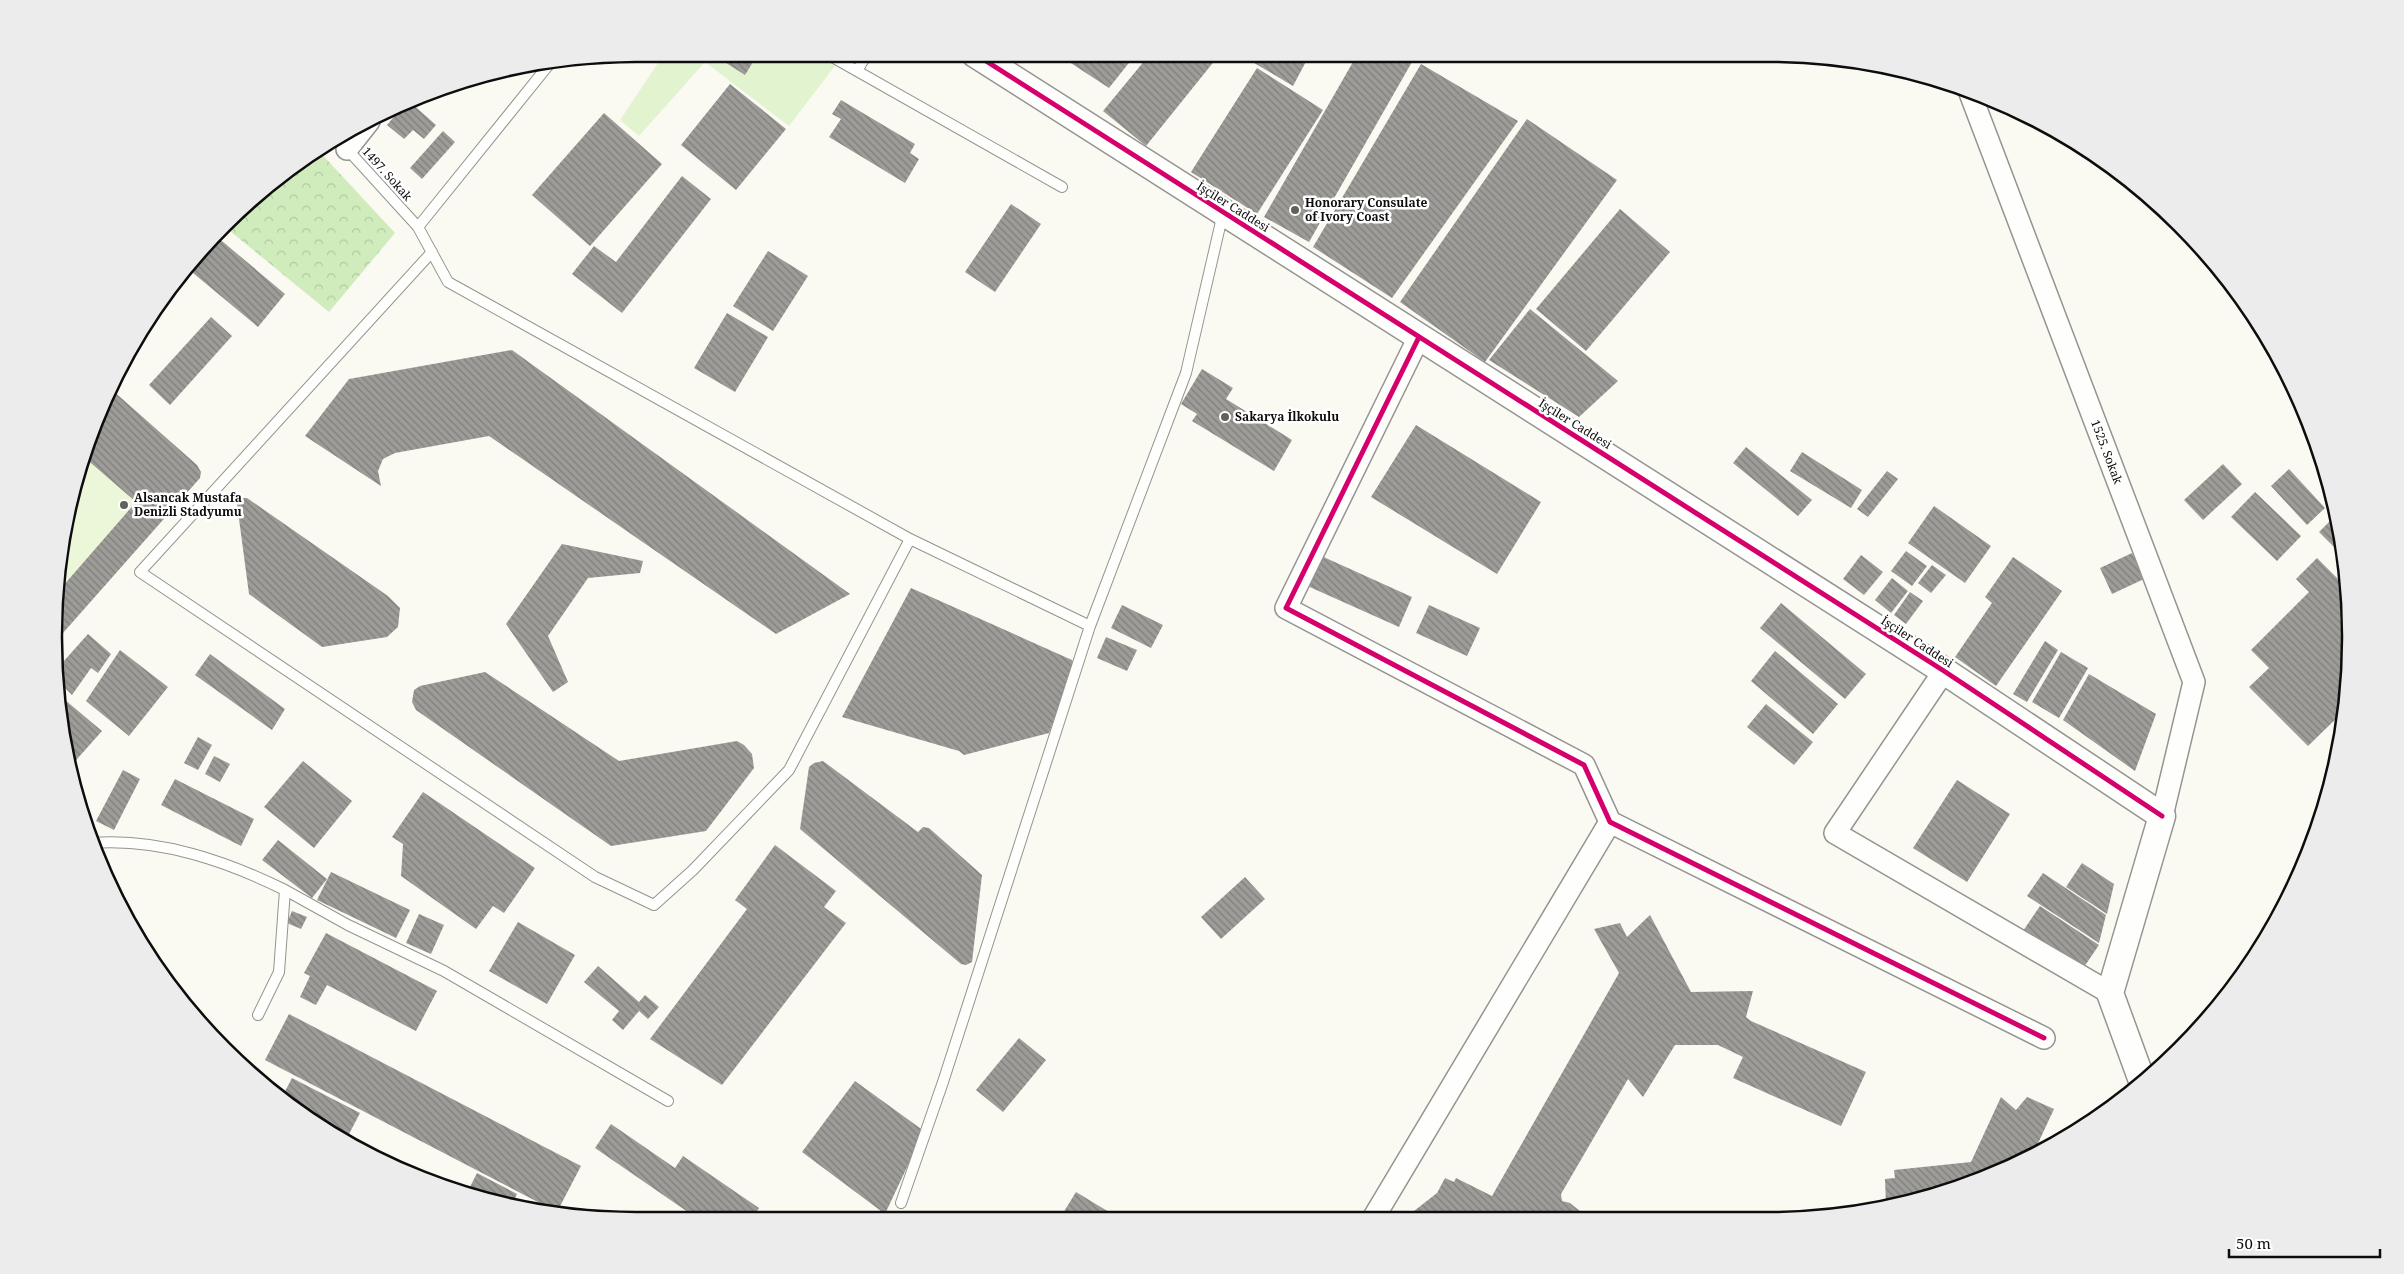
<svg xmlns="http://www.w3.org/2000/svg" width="2404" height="1274" viewBox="0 0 2404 1274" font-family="'Noto Serif',serif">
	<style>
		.grass { fill: #e1f3cf }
		.forest { fill: url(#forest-crowns) }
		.pitch { fill: #ecf7da }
		.building { fill: url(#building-back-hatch) }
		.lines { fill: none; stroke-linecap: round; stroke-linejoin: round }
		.service-casing { stroke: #949490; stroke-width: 12 }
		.minor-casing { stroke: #949490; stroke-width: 24 }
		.tertiary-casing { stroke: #949490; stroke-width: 29 }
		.service { stroke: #fefefd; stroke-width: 10 }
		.minor { stroke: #fefefd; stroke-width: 21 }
		.tertiary { stroke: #fefefd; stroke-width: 26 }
		.cycleway-casing { stroke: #fff; stroke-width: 8 }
		.cycleway { stroke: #d6006c; stroke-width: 5 }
		.poi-dot { fill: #60605d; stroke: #fff; stroke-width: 2 }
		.labels { text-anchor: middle; stroke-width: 5; stroke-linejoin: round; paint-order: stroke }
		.street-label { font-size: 12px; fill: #0d0d0d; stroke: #fff }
		.poi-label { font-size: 12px; font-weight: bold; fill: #0d0d0d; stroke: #fff; text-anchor: start }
		.rim { fill: none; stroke: #0d0d0d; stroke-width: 2.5 }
	</style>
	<defs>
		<pattern id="forest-crowns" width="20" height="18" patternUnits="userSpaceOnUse" patternTransform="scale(1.25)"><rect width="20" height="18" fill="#d0ecbd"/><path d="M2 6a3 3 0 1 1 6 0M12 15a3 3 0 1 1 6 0" fill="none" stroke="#b1c9a1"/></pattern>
		<pattern id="building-back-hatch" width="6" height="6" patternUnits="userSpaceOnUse" patternTransform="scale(1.25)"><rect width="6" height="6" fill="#9e9c98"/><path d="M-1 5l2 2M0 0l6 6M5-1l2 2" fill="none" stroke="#7f7e7a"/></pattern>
	</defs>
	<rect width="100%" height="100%" fill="#fbfaf2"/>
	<!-- grass -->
	<path class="grass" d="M664 54H844L789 126 705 62 639 136 620 120Z"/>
	<!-- forest -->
	<path class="forest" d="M318 150 395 233 329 312 225 227 282 174Z"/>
	<!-- pitch -->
	<path class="pitch" d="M111 389 197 465 201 472 200 478 55 642C55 558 72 463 111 389Z"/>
	<!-- building -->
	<path class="building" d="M712 54H758L745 75Z
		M1057 54H1136L1109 88Z
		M1150 54H1220L1146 146 1103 111Z
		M1239 54H1310L1293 86Z
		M1357 55H1416L1309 242 1264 217Z
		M1421 64 1518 121 1392 298 1313 247Z
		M1257 68 1323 110 1257 214 1191 172Z
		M730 84 786 129 736 190 681 145Z
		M841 100 915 144 910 153 919 159 905 183 829 137 841 119 832 114Z
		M410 102 436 125 424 139 413 130 404 139 387 125 404 105Z
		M604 113 662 164 590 246 532 195Z
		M1527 119 1617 180 1485 362 1400 302Z
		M443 131 455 142 422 179 410 168Z
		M682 176 711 199 622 313 572 274 594 246 616 262Z
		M1011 204 1041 224 995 292 965 272Z
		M1620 209 1670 252 1586 351 1536 309Z
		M216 236 285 294 258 327 187 268 199 252Z
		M768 251 808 276 773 331 733 306Z
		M1530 309 1618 381 1579 417 1489 360Z
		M727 313 768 337 735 392 694 368Z
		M211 317 232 336 170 405 149 385Z
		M512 350 850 594 776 634 489 436 395 453 383 459 378 471 381 486 305 436 349 379Z
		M1202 369 1233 388 1226 399 1292 440 1274 471 1192 421 1197 414 1181 404Z
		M111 389 197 465 201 472 200 478 55 642 56 594 136 502 84 457 98 414Z
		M1416 425 1541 502 1497 574 1371 497Z
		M1746 447 1812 500 1798 516 1733 463Z
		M1802 452 1862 490 1851 508 1790 471Z
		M2223 464 2242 484 2203 520 2184 500Z
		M2289 469 2325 508 2307 525 2271 486Z
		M1887 471 1898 479 1868 517 1857 509Z
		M2255 492 2301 536 2277 561 2231 517Z
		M240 498H247L388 596 400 608 398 627 387 637 322 647 249 594 237 504Z
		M1934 506 1991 546 1965 583 1908 543Z
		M2335 516 2345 558 2319 532Z
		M562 544 643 561 640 573 588 578 548 636 568 682 553 692 506 624Z
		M1906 551 1927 566 1912 586 1891 571Z
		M2132 553 2144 579 2112 594 2100 568Z
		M1317 554 1412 597 1399 627 1303 584Z
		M1861 555 1883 572 1864 595 1843 579Z
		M2013 557 2062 591 1996 686 1955 657 1992 603 1985 597Z
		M2317 558 2346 587 2349 675 2343 712 2308 746 2249 687 2269 668 2251 650 2309 592 2296 579Z
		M1932 565 1946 575 1931 593 1918 583Z
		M1892 578 1908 591 1891 613 1875 600Z
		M911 588 1072 660 1074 667 1049 733 964 755 959 751 842 717Z
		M1910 592 1923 601 1906 624 1894 615Z
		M1781 603 1866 674 1845 699 1760 628Z
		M1122 605 1163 625 1151 648 1111 628Z
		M1429 605 1480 628 1467 656 1416 633Z
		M88 634 111 654 98 673 91 668 72 695 56 679 55 671Z
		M1106 637 1137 650 1127 671 1097 658Z
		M2045 641 2058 650 2027 702 2013 694Z
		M120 650 168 687 129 736 86 701Z
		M1775 651 1838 704 1813 734 1751 681Z
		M2061 652 2088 668 2059 718 2032 702Z
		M210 654 285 709 272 730 195 675Z
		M485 672 619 761 737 741 744 745 752 754 754 768 706 831 611 846 416 710 412 702 414 690 420 686Z
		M2089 674 2156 714 2135 771 2063 720Z
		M58 694 102 731 70 767 67 747Z
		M1766 704 1813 742 1794 765 1747 727Z
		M198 737 212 745 198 770 184 763Z
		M214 756 230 764 220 782 205 774Z
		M303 761 352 801 314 848 264 807Z
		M823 761 918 832 923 827 929 828 982 875 972 962 966 965 961 964 800 829 809 767 814 763Z
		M123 770 140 779 114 830 96 821Z
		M175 779 254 819 241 846 161 805Z
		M1957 780 2010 814 1967 882 1913 848Z
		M423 792 535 868 504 913 493 906 476 929 401 876 403 844 392 837Z
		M278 840 327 879 312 898 262 860Z
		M775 845 836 891 824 907 846 923 722 1085 650 1039 747 909 735 900Z
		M2082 863 2114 884 2107 914 2066 887Z
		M331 872 410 910 396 938 317 900Z
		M2043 873 2106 915 2099 943 2027 896Z
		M1245 877 1265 899 1221 939 1201 917Z
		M2040 906 2099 945 2082 970 2023 931Z
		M292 911 307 917 301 929 287 923Z
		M419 914 444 925 431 954 406 943Z
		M1650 915 1691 992 1753 991 1746 1017 1751 1021 1866 1072 1841 1126 1733 1078 1743 1057 1718 1045H1675L1643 1097 1628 1079 1561 1194 1562 1201 1570 1203 1586 1216 1422 1217 1414 1211 1437 1193 1445 1178 1454 1182 1456 1178 1492 1196 1619 973 1594 929 1620 923 1627 937Z
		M518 922 575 955 547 1004 489 971Z
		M326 933 437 991 416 1031 327 985 316 1005 300 997 310 976 304 973Z
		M598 966 639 1002 645 995 659 1007 648 1019 639 1011 623 1030 612 1020 619 1011 584 982Z
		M289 1014 581 1166 557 1212 265 1060Z
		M1019 1038 1046 1060 1003 1112 976 1090Z
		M292 1078 360 1113 348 1136 281 1099Z
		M855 1081 924 1131 885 1214 802 1152Z
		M2001 1097 2016 1110 2027 1097 2054 1109 2034 1152 1990 1176 1886 1204 1885 1179 1895 1178 1894 1170 1971 1162Z
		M611 1124 675 1168 683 1156 759 1208 752 1219H698L595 1148Z
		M477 1173 517 1194 512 1205 486 1200 467 1193Z
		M1076 1192 1104 1209 1118 1217 1060 1218Z"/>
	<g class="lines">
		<!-- service casing -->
		<g class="service-casing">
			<path id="service" d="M827 54 1062 187
				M857 71 867 54
				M336 139 347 149 418 227 448 282 910 539 1090 626
				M418 227 551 62
				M432 252 140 572 595 877 654 905 693 870 789 770 910 539
				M92 843C160 838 226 861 285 890L279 972 258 1015
				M285 890 348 925 444 971 668 1101
				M901 1203 943 1082 1090 626 1186 373 1223 213"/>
		</g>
		<!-- minor casing -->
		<g class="minor-casing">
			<g id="minor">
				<path id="s1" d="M1970 93 2194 682 2162 816"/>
				<path d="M347 149 369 121"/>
				<path d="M1419 337 1286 608 1584 765 1610 822 2044 1038"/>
				<path d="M1944 671 1835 833 2110 993"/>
				<path d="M1374 1217 1610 822"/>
			</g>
		</g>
		<!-- tertiary casing -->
		<g class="tertiary-casing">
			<path id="tertiary" d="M975 54 1944 671 2162 816 2110 993 2141 1078"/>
		</g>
		<!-- service -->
		<use href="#service" class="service"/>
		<!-- minor -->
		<use href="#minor" class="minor"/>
		<!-- tertiary -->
		<use href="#tertiary" class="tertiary"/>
		<!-- cycleway casing -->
		<g class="cycleway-casing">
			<path id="cycleway" d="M975 54 1944 671 2162 816
				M1419 337 1286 608 1584 765 1610 822 2044 1038"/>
		</g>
		<!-- cycleway -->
		<use href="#cycleway" class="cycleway"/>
	</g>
	<!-- markers -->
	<g class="poi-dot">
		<circle cx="1295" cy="210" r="5"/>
		<circle cx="1225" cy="417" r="5"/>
		<circle cx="124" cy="505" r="5"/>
	</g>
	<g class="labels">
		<!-- street labels -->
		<g class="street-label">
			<text transform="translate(387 174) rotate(48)" y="4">1497. Sokak</text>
			<text transform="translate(1233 207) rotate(32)" y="4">İşçiler Caddesi</text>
			<text transform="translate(1575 424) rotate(32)" y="4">İşçiler Caddesi</text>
			<text dy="4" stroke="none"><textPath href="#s1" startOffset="384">1525. Sokak</textPath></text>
			<text transform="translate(1917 642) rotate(33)" y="4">İşçiler Caddesi</text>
		</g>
		<!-- poi labels -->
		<g class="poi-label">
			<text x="1305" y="207">Honorary Consulate<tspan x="1305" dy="14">of Ivory Coast</tspan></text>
			<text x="1235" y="421">Sakarya İlkokulu</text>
			<text x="134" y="502">Alsancak Mustafa<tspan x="134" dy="14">Denizli Stadyumu</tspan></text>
		</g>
	</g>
	<!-- crop -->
	<path d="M0 0H2404V1274H0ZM636 62H1768A574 574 0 0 1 2342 636V638A574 574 0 0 1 1768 1212H636A574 574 0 0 1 62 638V636A574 574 0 0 1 636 62Z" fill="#ececec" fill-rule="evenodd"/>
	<path class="rim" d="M636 62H1768A574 574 0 0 1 2342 636V638A574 574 0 0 1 1768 1212H636A574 574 0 0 1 62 638V636A574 574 0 0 1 636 62Z"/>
	<!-- scale -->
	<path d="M2229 1249v8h151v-8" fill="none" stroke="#0d0d0d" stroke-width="2.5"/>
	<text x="2236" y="1249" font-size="15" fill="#0d0d0d" stroke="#ffffff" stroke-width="4" paint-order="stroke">50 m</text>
</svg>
